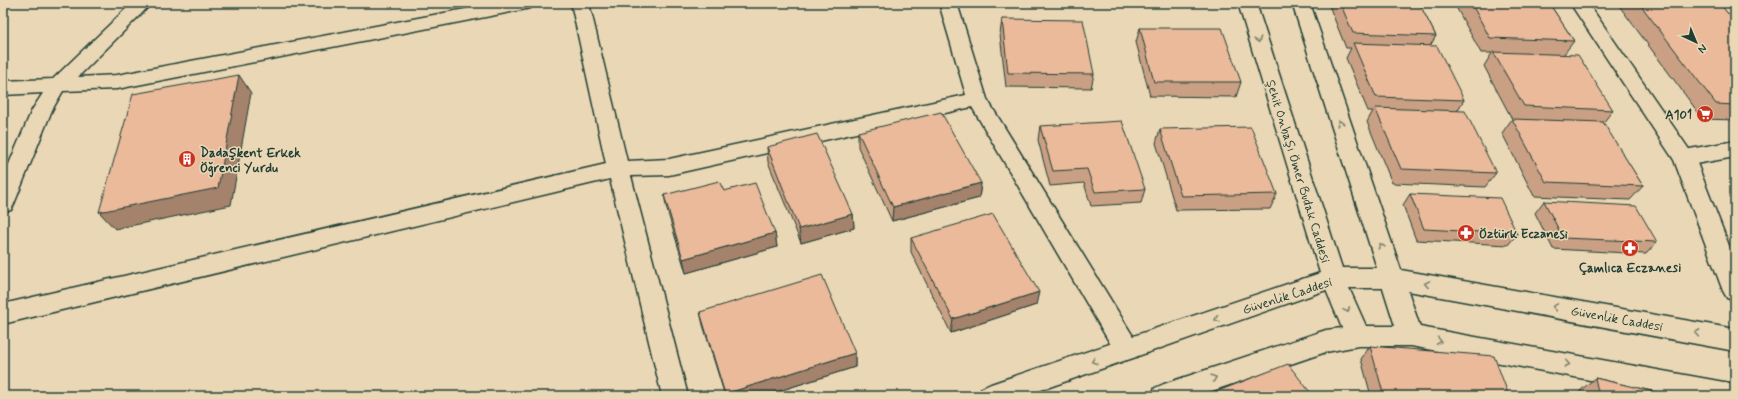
<svg xmlns="http://www.w3.org/2000/svg" width="1738" height="399" viewBox="0 0 1738 399" font-family="Mynerve,sans-serif">
	<style>
		.lines { fill: none; stroke-linecap: round; stroke-linejoin: round }
		.street-casing { stroke: #1f3d34; stroke-width: 3 }
		.secondary-casing { stroke: #1f3d34; stroke-width: 3 }
		.primary-casing { stroke: #1f3d34; stroke-width: 3 }
		.street { fill: #ead7b5; fill-rule: evenodd }
		.secondary { fill: #ead7b5; fill-rule: evenodd }
		.primary { fill: #ead7b5; fill-rule: evenodd }
		.wall { fill: #c9a084; stroke: #1f3d34 }
		.shaded-wall { fill: #a4826c; stroke: #1f3d34 }
		.building { fill: #eaba9a; stroke: #1f3d34 }
		.oneway { stroke: #7a826e }
		.labels { text-anchor: middle; stroke-width: 3; stroke-linejoin: round; paint-order: stroke }
		.poi-label { font-size: 13px; font-weight: bold; fill: #1f3d34; stroke: #ead7b5; text-anchor: start }
		.street-label { font-size: 13px; fill: #1f3d34; stroke: #ead7b5 }
	</style>
	<rect width="100%" height="100%" fill="#ead7b5"/>
	<filter id="ink" filterUnits="userSpaceOnUse"><feTurbulence type="fractalNoise" baseFrequency=".025" numOctaves="2"/><feDisplacementMap in="SourceGraphic" scale="8" xChannelSelector="R" yChannelSelector="G"/><feConvolveMatrix kernelMatrix="1 2 1 2 8 2 1 2 1" color-interpolation-filters="sRGB"/></filter>
	<g filter="url(#ink)">
		<g class="lines">
			<!-- street casing -->
			<g class="street-casing">
				<path id="street" d="M132 3H152L78 77 117 75 497 3H535L532 7 526 9 117 89 63 91 52 110 14 204 11 210 3 212V178L32 110 43 93 3 95V81L53 79Z
					M571 3H589L627 161 669 159 966 95 939 3H957L987 99 1136 341 1139 349 1136 357 1127 360 1118 357 972 107 669 175 631 176 688 396H662L610 179 3 324V304L606 164Z
					M1735 141V157L1684 166 1677 163 1673 158 1677 153 1684 150Z"/>
			</g>
			<!-- secondary casing -->
			<g class="secondary-casing">
				<path id="secondary" d="M1570 3H1588L1695 158 1735 261V301L1727 298 1723 291 1674 160Z"/>
			</g>
			<!-- primary casing -->
			<g class="primary-casing">
				<path id="primary" d="M1238 3H1256L1342 268H1377L1292 3H1310L1401 270 1735 329V351L1408 291 1420 327 1735 384V396H1674L1411 346H1358L1326 352 1197 396H1151L1155 388 1164 384 1326 330 1342 328 1326 290 1024 396H978L982 388 991 384 1320 273ZM1349 288H1383L1395 326H1366Z"/>
			</g>
			<!-- street -->
			<use href="#street" class="street"/>
			<!-- secondary -->
			<use href="#secondary" class="secondary"/>
			<!-- primary -->
			<use href="#primary" class="primary"/>
		</g>
		<!-- wall -->
		<path class="wall" d="M1328 3H1419L1436 36 1430 46 1464 100 1457 111 1496 173 1485 187 1392 183 1367 122 1373 111H1368L1346 58 1351 48H1346Z
			M1456 3H1549L1574 41 1564 54 1613 110 1603 123 1643 186 1630 200 1534 196 1502 133 1512 119 1484 66 1492 53H1481L1455 5Z
			M1617 3H1719L1735 22V120L1703 119Z
			M1002 19 1094 74 1091 88 1006 87 1000 34Z
			M1140 28 1241 82 1236 97 1150 96 1136 42Z
			M1040 126 1145 189 1141 203 1091 206 1084 183 1050 186 1038 140Z
			M1160 129 1277 194 1270 209 1176 210 1156 143Z
			M858 132 981 183 979 198 892 221 858 147Z
			M767 147 853 214 854 228 801 243 768 162Z
			M724 191 775 233 777 247 686 273 667 210 664 195Z
			M1410 194 1517 234 1508 245 1416 240 1403 205Z
			M1544 201 1657 242 1646 254 1553 249 1535 213Z
			M911 238 1036 305 951 333 911 252Z
			M700 312 855 353V367L763 396H725L703 325Z
			M1370 346 1509 396H1371L1361 359Z
			M1595 378 1673 396H1581L1580 391Z"/>
		<!-- shaded-wall -->
		<path class="shaded-wall" d="M239 75 251 93 231 205 115 229 99 212Z
			M981 183 979 198 892 221 893 207Z
			M853 214 854 228 801 243 799 229Z
			M775 233 777 247 686 273 683 259Z
			M1039 292 1036 305 951 333 953 319Z
			M855 353V367L763 396H726L725 394Z"/>
		<!-- building -->
		<path class="building" d="M1340 3H1419L1436 36 1353 33Z
			M1471 3H1549L1574 41 1490 38Z
			M1639 3H1719L1735 22V105L1716 104Z
			M1002 19 1083 20 1094 74 1008 73Z
			M1140 28H1222L1241 82H1154Z
			M1353 43 1437 46 1464 100 1376 97Z
			M1493 52 1578 55 1613 110 1524 106Z
			M239 75 218 188 99 212 133 94Z
			M1375 108 1465 111 1496 173 1401 169Z
			M941 112 981 183 893 207 858 132Z
			M1512 119 1603 122 1643 186 1546 182Z
			M1122 121 1145 189 1095 192 1087 169 1053 171 1040 126Z
			M1251 127 1277 194 1181 196 1160 129Z
			M817 134 853 214 799 229 767 147Z
			M719 181 724 191 755 183 775 233 683 259 664 195Z
			M1410 194 1500 198 1517 234 1424 229Z
			M1544 201 1636 206 1657 242 1563 238Z
			M993 214 1039 292 953 319 911 238Z
			M822 275 855 353 725 394 700 312Z
			M1370 346 1494 356 1509 396H1384Z
			M1288 364 1313 396H1205Z
			M1595 378 1673 396H1599Z"/>
		<!-- one-way arrows -->
		<defs><path id="oneway-chevron" d="M-2-3.5L2.5 0L-2 3.5" fill="none" stroke-width="1.6" stroke-linecap="round" stroke-linejoin="round"/></defs>
		<g class="oneway">
			<use href="#oneway-chevron" transform="translate(1258 40) rotate(73)"/>
			<use href="#oneway-chevron" transform="translate(1340 123) rotate(-108)"/>
			<use href="#oneway-chevron" transform="translate(1381 246) rotate(-108)"/>
			<use href="#oneway-chevron" transform="translate(1427 284) rotate(-170)"/>
			<use href="#oneway-chevron" transform="translate(1555 307) rotate(-170)"/>
			<use href="#oneway-chevron" transform="translate(1347 310) rotate(66)"/>
			<use href="#oneway-chevron" transform="translate(1217 319) rotate(161)"/>
			<use href="#oneway-chevron" transform="translate(1697 333) rotate(-169)"/>
			<use href="#oneway-chevron" transform="translate(1439 341) rotate(10)"/>
			<use href="#oneway-chevron" transform="translate(1094 361) rotate(161)"/>
			<use href="#oneway-chevron" transform="translate(1567 364) rotate(11)"/>
			<use href="#oneway-chevron" transform="translate(1214 378) rotate(-19)"/>
		</g>
	</g>
	<!-- icons -->
	<defs>
		<g id="supermarket-disc" transform="scale(0.9)"><circle r="9.5" fill="#c8321e" stroke="#ead7b5"/><path d="M-6-5.5h2.5l.6 2H6L4.5 2H-2.5L-4.4-4H-6ZM-1.5 3.2a1.3 1.3 0 1 0 .1 0ZM3 3.2a1.3 1.3 0 1 0 .1 0Z" fill="#fff"/></g>
		<g id="building-disc" transform="scale(0.9)"><circle r="9.5" fill="#c8321e" stroke="#ead7b5"/><path d="M-4-6H4V6H1V3H-1V6H-4ZM-2.5-4.3h1.7v1.8h-1.7ZM.8-4.3h1.7v1.8H.8ZM-2.5-1h1.7V.8h-1.7ZM.8-1h1.7V.8H.8Z" fill="#fff"/></g>
		<g id="pharmacy-disc" transform="scale(0.9)"><circle r="9.5" fill="#c8321e" stroke="#ead7b5"/><path d="M-2-6h4v4h4v4h-4v4h-4v-4h-4v-4h4Z" fill="#fff"/></g>
	</defs>
	<g fill-rule="evenodd">
		<use href="#supermarket-disc" x="1705" y="114"/>
		<use href="#building-disc" x="187" y="159"/>
		<use href="#pharmacy-disc" x="1466" y="233"/>
		<use href="#pharmacy-disc" x="1630" y="248"/>
	</g>
	<g class="labels">
		<!-- poi labels -->
		<g class="poi-label">
			<text x="1692" y="119" text-anchor="end">A101</text>
			<text x="200" y="157">Dadaşkent Erkek<tspan x="200" dy="15">Öğrenci Yurdu</tspan></text>
			<text x="1479" y="238">Öztürk Eczanesi</text>
			<text x="1630" y="272" text-anchor="middle">Çamlıca Eczanesi</text>
		</g>
		<!-- street labels -->
		<g class="street-label">
			<text transform="translate(1299 171) rotate(73)" y="5">Şehit Onbaşı Ömer Budak Caddesi</text>
			<text transform="translate(1287 295) rotate(-18)" y="5">Güvenlik Caddesi</text>
			<text transform="translate(1617 318) rotate(10)" y="5">Güvenlik Caddesi</text>
		</g>
	</g>
	<!-- margin -->
	<rect width="1738" height="399" fill="none" stroke="#ead7b5" stroke-width="16"/>
	<rect x="8" y="8" width="1722" height="383" fill="none" stroke="#1f3d34" stroke-width="1.5" filter="url(#ink)"/>
	<!-- north arrow -->
	<g transform="translate(1696 42) rotate(136)" stroke="#ead7b5" stroke-width="3" paint-order="stroke">
	<path d="M0-3L7 15L0 10L-7 15Z" fill="#1f3d34"/>
	<text y="-6" font-size="11" font-weight="bold" text-anchor="middle" fill="#1f3d34">N</text>
	</g>
</svg>
